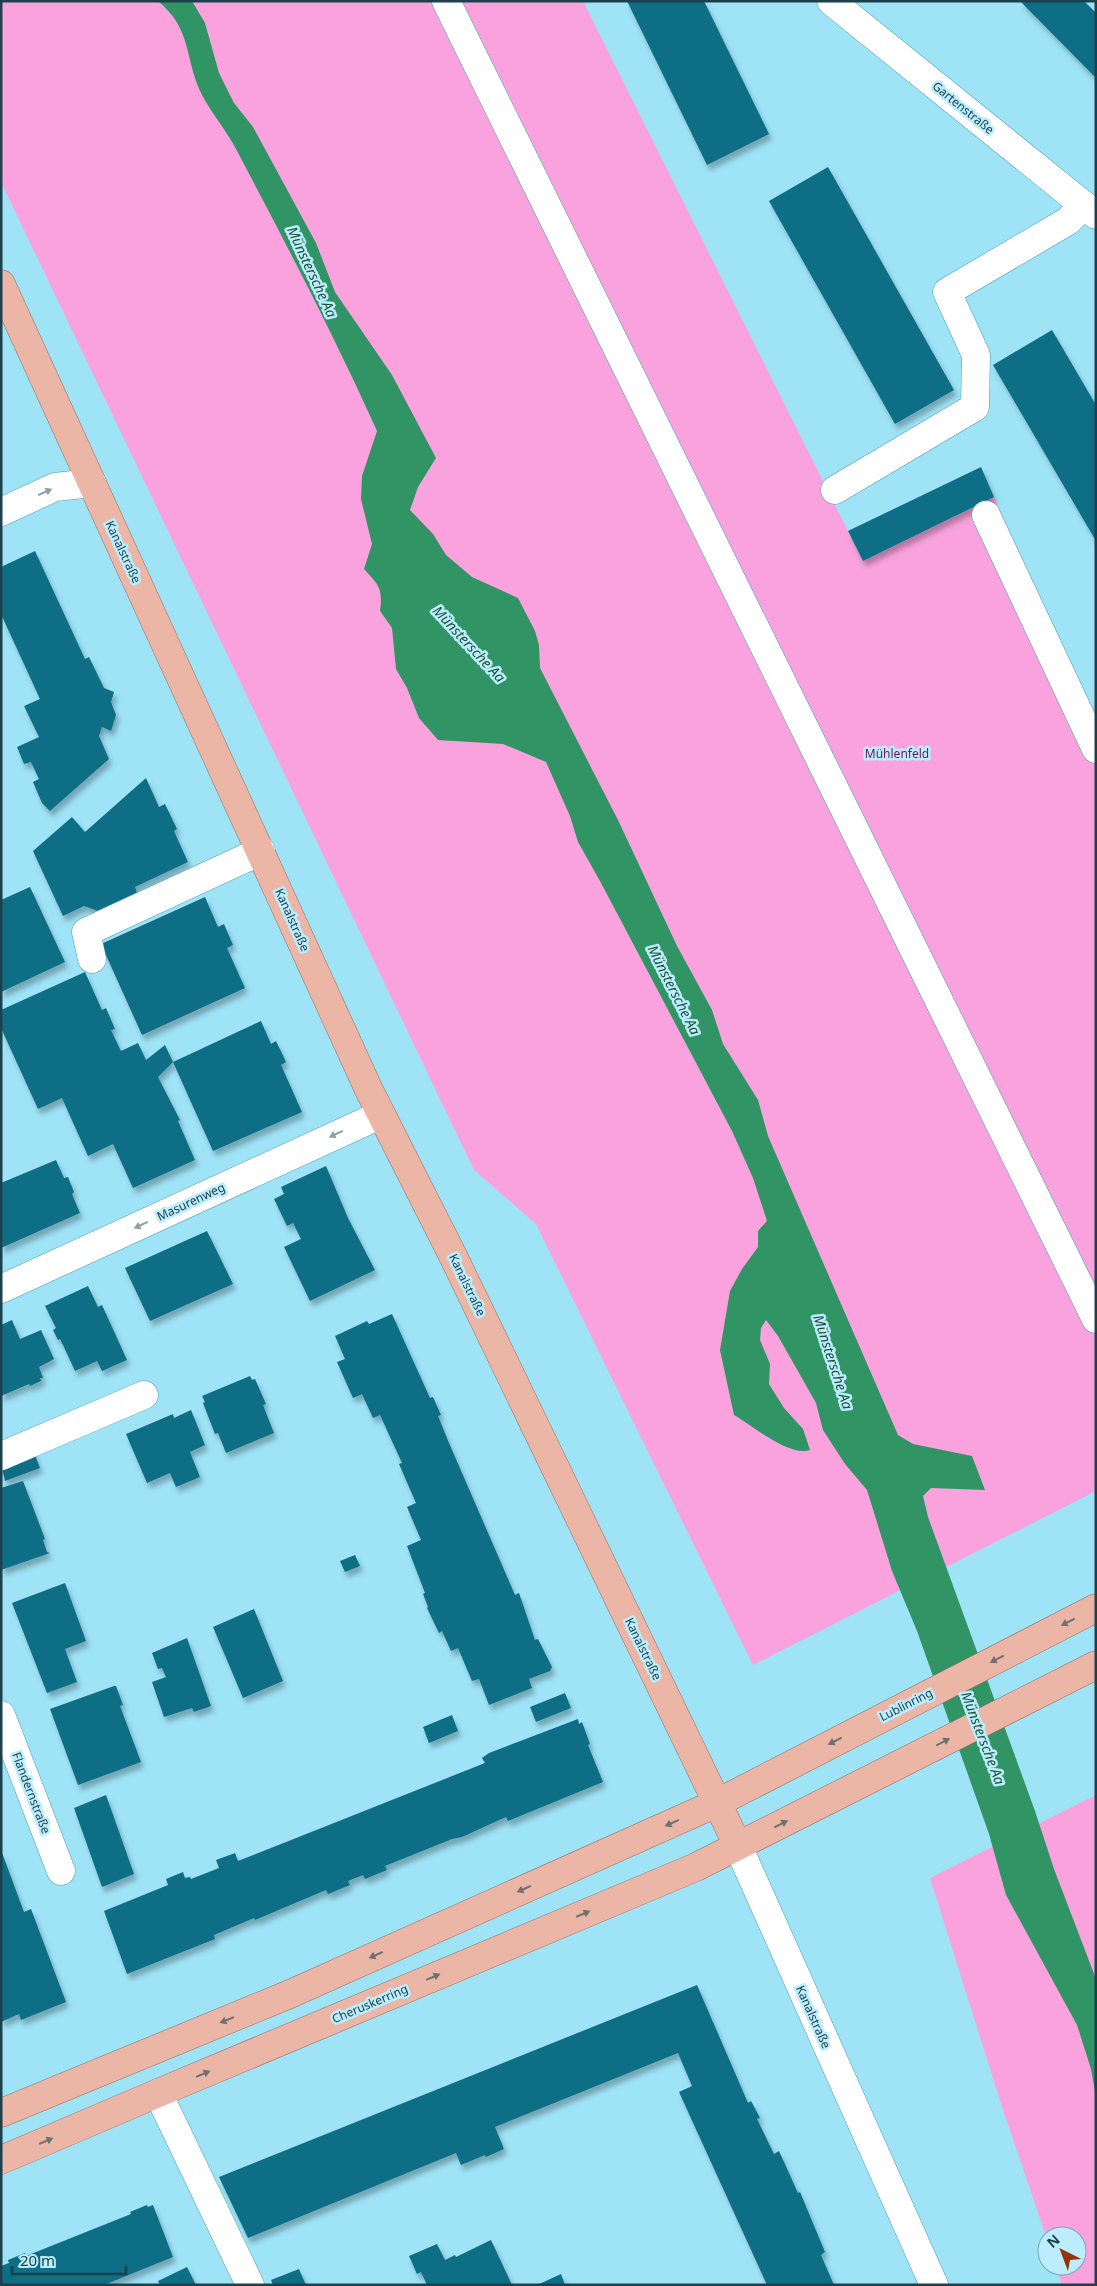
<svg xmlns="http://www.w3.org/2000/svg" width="1097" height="2286" viewBox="0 0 1097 2286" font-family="'Noto Sans',sans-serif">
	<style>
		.green { fill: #f9a2de }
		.water { fill: #309465 }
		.building { fill: #0a6e85; filter: url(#shadow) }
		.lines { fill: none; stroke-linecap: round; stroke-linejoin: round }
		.minor-casing { stroke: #449db6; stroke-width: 29 }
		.major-casing { stroke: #996e60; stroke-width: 29 }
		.minor { stroke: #fff; stroke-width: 28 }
		.major { stroke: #ebb6a6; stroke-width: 28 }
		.oneway { fill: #8ea0a6 }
		.oneway2 { fill: #6f7070 }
		.labels { text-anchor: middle; stroke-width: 5; stroke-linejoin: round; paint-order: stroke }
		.street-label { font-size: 12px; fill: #1c414c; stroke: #bbedfd }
		.park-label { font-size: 12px; fill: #6d165a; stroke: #bbedfd }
		.water-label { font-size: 14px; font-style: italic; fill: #1d5137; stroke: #bbedfd }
	</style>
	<defs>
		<filter id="shadow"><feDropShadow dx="3" dy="5.5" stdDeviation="2.5" flood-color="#0004"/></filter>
	</defs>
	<rect width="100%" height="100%" fill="#9fe3f7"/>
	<!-- green -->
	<path class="green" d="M1 1H583L863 561 994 497 1096 721V1491L753 1665 536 1224 474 1170 1 182Z
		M1096 1795V2285H1062L1056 2266H1077V2236H1047V2239L1002 2107 930 1878Z"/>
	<!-- water -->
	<path class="water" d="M158 1H192L205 23 219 73 234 103 253 127 316 243 335 292 392 375 436 458 418 487 410 510 433 534 446 555 472 577 518 598 535 631 539 645 540 668 618 820 677 946 712 1010 723 1044 758 1100 768 1136 898 1435 913 1444 972 1456 985 1490 931 1488 923 1496 928 1517 1035 1811 1054 1869 1096 1979V2097L1091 2069 1077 2025 1006 1895 989 1834 917 1631 892 1571 867 1490 845 1464 823 1430 816 1403 778 1336 766 1320 761 1328 760 1340 770 1364 769 1384 784 1408 803 1429 810 1450C789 1457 753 1426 734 1415L720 1350 730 1291 742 1269 758 1247V1231L767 1221 753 1178 732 1131 600 881 578 842 570 816 546 762 503 744 438 740 419 718 407 688 396 669 392 628 380 611C383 589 379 585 364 569L372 544 361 499 362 476 377 431C334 335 285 242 236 149 226 130 212 114 202 95 184 59 193 30 158 1Z"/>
	<!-- building -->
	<path class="building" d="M627 1H704L769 134 707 165Z
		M1020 1H1084L1096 13V78Z
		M828 167 954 390 895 424 769 201Z
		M1052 330 1096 405V541L993 365Z
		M981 467 994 497 863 561 848 531Z
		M35 551 85 659 89 657 104 688 114 692 111 702 116 715 111 731 102 727 99 736 109 759 50 811 42 803 33 782 39 779 31 762 24 764 17 747 39 737 24 706 40 699 1 614V567Z
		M146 778 159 807 165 804 177 829 174 831 188 862 135 887 137 893 98 911 84 906 63 916 33 851 72 817 85 832Z
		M30 887 65 962 1 992V900Z
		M205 897 218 927 224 924 233 945 227 948 245 988 142 1035 101 944Z
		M85 972 102 1010 106 1008 115 1029 111 1030 121 1051 138 1043 146 1060 165 1045 173 1062 158 1077 180 1120 178 1121 195 1160 133 1188 113 1144 88 1156 62 1098 38 1109 1 1028V1010Z
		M261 1021 271 1044 276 1041 286 1062 281 1065 302 1112 213 1151 173 1062Z
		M56 1160 64 1178 68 1177 74 1192 72 1194 80 1213 1 1248V1183Z
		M326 1166 348 1218 375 1270 310 1301 284 1247 301 1239 293 1223 287 1226 274 1199 284 1194 281 1187Z
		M207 1231 233 1284 150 1321 125 1268Z
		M88 1286 98 1307 102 1305 127 1360 102 1371 97 1361 75 1371 63 1345 60 1339 58 1340 53 1330 56 1328 45 1306Z
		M392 1314 430 1398 433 1397 441 1415 438 1416 449 1443 515 1595 519 1593 535 1640 538 1639 552 1667 550 1671 529 1679 532 1688 489 1705 479 1679 472 1681 458 1648 451 1651 442 1631 439 1633 427 1608 428 1607 423 1594 425 1593 407 1546 421 1540 407 1507 416 1503 399 1464 402 1463 380 1415 373 1418 362 1394 353 1398 337 1362 345 1359 335 1336 367 1321 369 1324Z
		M12 1320 20 1339 41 1330 54 1359 39 1367 43 1378H40L41 1381 30 1386 29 1384 1 1396V1325Z
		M250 1376 252 1380 255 1379 266 1404 263 1405 274 1433 226 1453 218 1433 215 1434 203 1403 205 1402 202 1396Z
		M191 1410 205 1445 190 1452 200 1477 176 1487 170 1473 147 1483 126 1434 173 1414 174 1418Z
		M33 1450 40 1468 5 1481 1 1464Z
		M23 1481 45 1539 43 1540 47 1552 50 1553 1 1570V1488Z
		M355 1555 360 1566 345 1572 340 1561Z
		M65 1583 86 1641 65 1649 77 1682 47 1693 12 1603Z
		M254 1609 283 1681 243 1698 213 1627Z
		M187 1638 211 1706 194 1712 192 1708 164 1717 152 1682 166 1677 162 1668 158 1669 152 1653Z
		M114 1686H116L123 1705 120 1706 141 1762 78 1785 50 1709Z
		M565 1693 571 1708 536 1722 530 1707Z
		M452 1715 458 1731 429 1743 423 1727Z
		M578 1719 579 1724 582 1722 590 1744 588 1745 603 1782 508 1821 506 1817 462 1837 452 1839 385 1866 387 1870 365 1879 363 1875 348 1881 350 1885 328 1894 326 1890 255 1920 254 1918 214 1935 215 1939 127 1974 104 1911 168 1885 166 1879 183 1872 185 1878 190 1877 191 1879 219 1868 216 1860 235 1853 238 1861 485 1763 482 1758 489 1753Z
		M106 1795 134 1874 102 1887 74 1808Z
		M1 1850 24 1912 31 1909 66 2002 21 2020 19 2014 1 2022Z
		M697 1985 748 2103 751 2101 760 2118 757 2119 774 2154 779 2151 798 2193 800 2192 825 2252 821 2255 834 2285H767L679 2092 692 2086 678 2053 495 2127 504 2149 486 2157 485 2155 461 2165 456 2153 248 2238 219 2177Z
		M147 2205 148 2207 153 2205 173 2257 104 2285H1V2266L9 2263 8 2260 25 2253 26 2256 131 2214 130 2212Z
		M491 2240 512 2285H427L421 2272 417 2274 409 2256 437 2244 445 2260 455 2255 456 2257Z
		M187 2267 196 2285H160L158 2281Z
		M299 2269 306 2285H273L271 2280Z
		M561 2274 565 2285H537Z"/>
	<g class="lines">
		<!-- minor casing -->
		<g class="minor-casing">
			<path id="minor" d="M446 1 1096 1319
				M831 1 1096 215
				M835 490 975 407 976 355 947 292 1068 221 1084 205
				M1 512 55 487 92 483
				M986 515 1096 749
				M92 959 86 932 261 851
				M1 1289 380 1115
				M1 1456 144 1395
				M1 1715 61 1871
				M738 1846 934 2285
				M158 2093 250 2285"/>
		</g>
		<!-- major casing -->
		<g class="major-casing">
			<path id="major" d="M1 284 369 1090 454 1258 738 1846
				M1 2113 290 1994 717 1803 1096 1608
				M1 2160 158 2093 696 1867 1096 1665"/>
		</g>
		<!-- minor -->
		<use href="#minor" class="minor"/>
		<!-- major -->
		<use href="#major" class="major"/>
	</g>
	<!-- one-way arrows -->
	<defs><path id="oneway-solid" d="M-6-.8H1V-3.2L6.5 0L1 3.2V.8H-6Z" transform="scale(1.25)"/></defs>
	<g class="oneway">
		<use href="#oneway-solid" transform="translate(45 492) rotate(-24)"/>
		<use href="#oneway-solid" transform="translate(336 1134) rotate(155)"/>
		<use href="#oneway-solid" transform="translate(141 1225) rotate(155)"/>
	</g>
	<g class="oneway2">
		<use href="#oneway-solid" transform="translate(1068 1622) rotate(153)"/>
		<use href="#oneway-solid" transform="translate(997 1659) rotate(153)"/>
		<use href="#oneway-solid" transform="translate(835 1741) rotate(153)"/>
		<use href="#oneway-solid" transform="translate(943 1742) rotate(-27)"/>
		<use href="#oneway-solid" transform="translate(672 1823) rotate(156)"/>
		<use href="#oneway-solid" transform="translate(781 1824) rotate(-27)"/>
		<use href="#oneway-solid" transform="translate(524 1889) rotate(156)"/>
		<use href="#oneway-solid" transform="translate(583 1914) rotate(-23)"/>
		<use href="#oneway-solid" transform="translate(376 1955) rotate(156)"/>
		<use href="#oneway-solid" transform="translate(433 1977) rotate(-23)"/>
		<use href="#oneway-solid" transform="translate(227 2020) rotate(158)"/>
		<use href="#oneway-solid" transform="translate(203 2074) rotate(-23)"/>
		<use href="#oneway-solid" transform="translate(46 2141) rotate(-23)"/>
	</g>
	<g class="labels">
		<!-- street labels -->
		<g class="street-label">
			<text transform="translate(963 108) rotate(39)" y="4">Gartenstraße</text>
			<text transform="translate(123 552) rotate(65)" y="4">Kanalstraße</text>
			<text transform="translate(292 920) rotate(66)" y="4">Kanalstraße</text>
			<text transform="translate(191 1202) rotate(-25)" y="4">Masurenweg</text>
			<text transform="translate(467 1285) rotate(64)" y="4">Kanalstraße</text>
			<text transform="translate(643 1649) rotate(64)" y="4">Kanalstraße</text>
			<text transform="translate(906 1705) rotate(-27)" y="4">Lublinring</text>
			<text transform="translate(31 1793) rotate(69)" y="4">Flandernstraße</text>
			<text transform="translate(370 2004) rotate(-23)" y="4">Cheruskerring</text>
			<text transform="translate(813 2017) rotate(66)" y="4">Kanalstraße</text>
		</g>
		<!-- park labels -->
		<g class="park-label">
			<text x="897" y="758">Mühlenfeld</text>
		</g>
		<!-- water labels -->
		<g class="water-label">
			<text transform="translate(312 272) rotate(65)" y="5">Münstersche Aa</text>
			<text transform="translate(469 644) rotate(47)" y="5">Münstersche Aa</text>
			<text transform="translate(674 990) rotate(63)" y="5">Münstersche Aa</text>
			<text transform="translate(833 1362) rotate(72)" y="5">Münstersche Aa</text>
			<text transform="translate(983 1738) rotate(69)" y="5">Münstersche Aa</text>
		</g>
	</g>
	<!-- border -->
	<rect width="1097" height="2286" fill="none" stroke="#1c414c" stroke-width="5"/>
	<!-- north arrow -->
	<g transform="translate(1062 2251) rotate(318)"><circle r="24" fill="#bbedfd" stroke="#7ba8b6"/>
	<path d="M0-4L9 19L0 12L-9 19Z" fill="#973206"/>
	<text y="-8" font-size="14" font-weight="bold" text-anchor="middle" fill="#1c414c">N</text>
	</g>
	<!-- scale -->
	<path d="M12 2266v8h114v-8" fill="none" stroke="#1c414c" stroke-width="2.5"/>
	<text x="20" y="2266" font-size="15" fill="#1c414c" stroke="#bbedfd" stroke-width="4" paint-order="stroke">20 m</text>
</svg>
